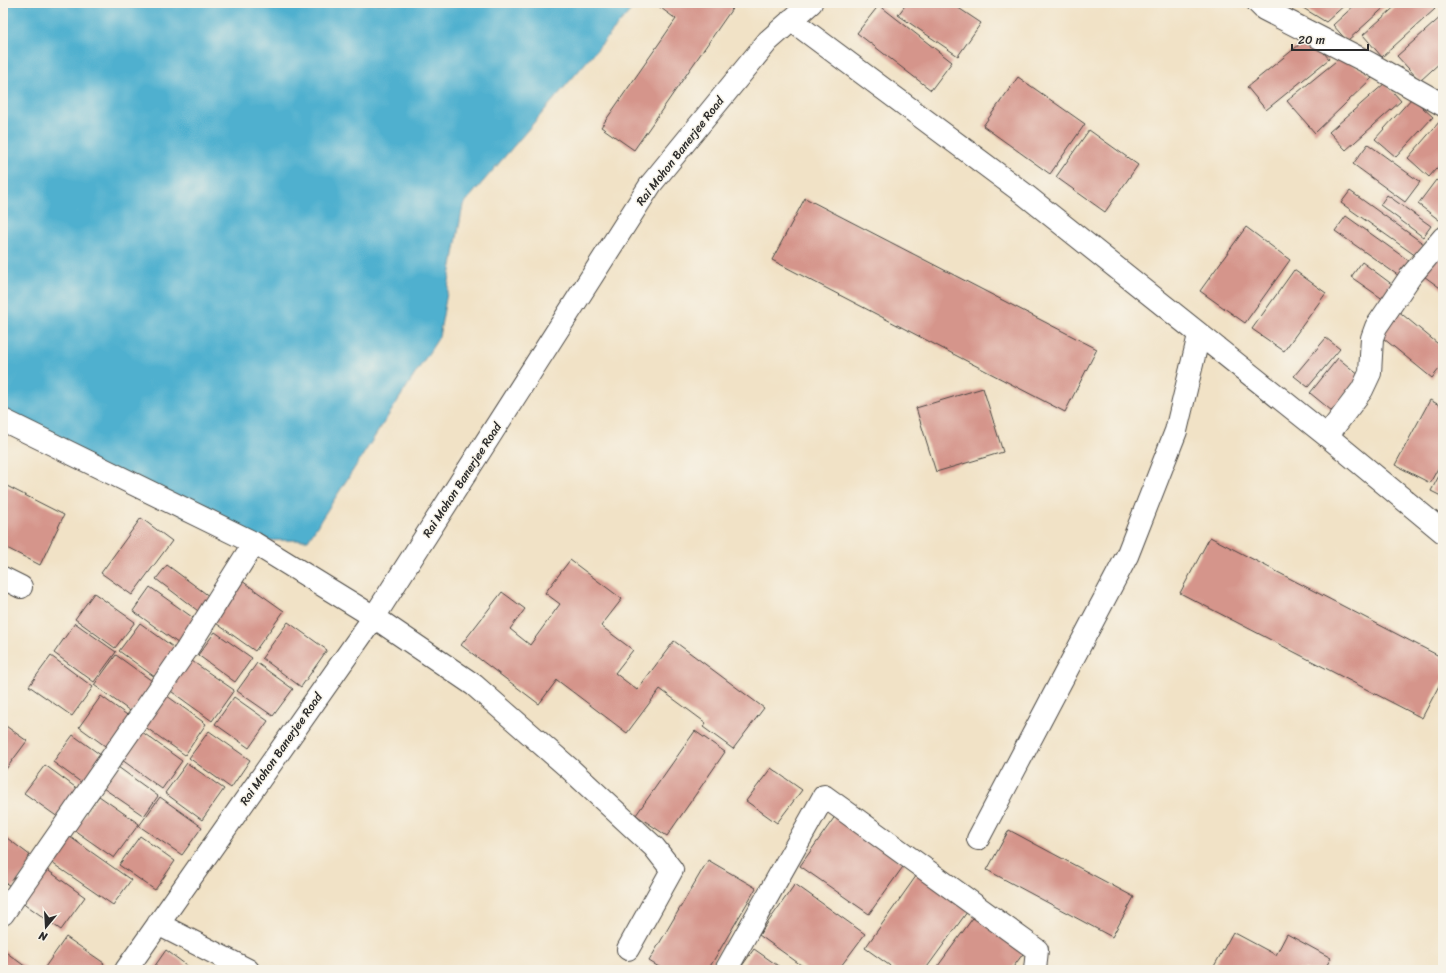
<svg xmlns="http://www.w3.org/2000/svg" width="1446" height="973" viewBox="0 0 1446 973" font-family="Sriracha,sans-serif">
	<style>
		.water { fill: #50b0cf; stroke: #3e6e7d }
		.building { fill: #d5958b }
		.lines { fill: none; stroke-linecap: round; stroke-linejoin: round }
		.minor-casing { stroke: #494642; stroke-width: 24 }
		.minor { stroke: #fff; stroke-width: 22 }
		.labels { text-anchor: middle; stroke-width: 3; stroke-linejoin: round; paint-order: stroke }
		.street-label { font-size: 12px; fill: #2b2b2b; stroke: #f7f3e8 }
	</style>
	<rect width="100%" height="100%" fill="#f7f3e8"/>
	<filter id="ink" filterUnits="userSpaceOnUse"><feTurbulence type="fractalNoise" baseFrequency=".025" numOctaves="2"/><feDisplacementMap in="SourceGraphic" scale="8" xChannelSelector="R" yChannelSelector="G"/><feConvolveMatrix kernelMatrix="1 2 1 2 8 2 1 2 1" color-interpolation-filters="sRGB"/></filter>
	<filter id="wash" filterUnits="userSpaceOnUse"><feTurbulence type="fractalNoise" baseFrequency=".012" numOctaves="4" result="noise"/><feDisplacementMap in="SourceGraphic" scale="16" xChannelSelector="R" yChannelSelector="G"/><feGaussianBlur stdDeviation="0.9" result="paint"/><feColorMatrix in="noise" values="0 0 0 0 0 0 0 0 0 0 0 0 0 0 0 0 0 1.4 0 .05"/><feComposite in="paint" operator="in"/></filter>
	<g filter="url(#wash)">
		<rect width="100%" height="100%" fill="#f1e2c6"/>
		<!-- water -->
		<path class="water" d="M3 3H637L463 205 439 337 308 540 235 541 3 428Z"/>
		<g id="blocks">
			<!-- building -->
			<path class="building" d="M654 3H736L634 150 601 127 676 19Z
				M907 3H951L981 23 958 56 898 15Z
				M1295 3H1347L1326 22Z
				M1357 3H1389L1347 41 1333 25Z
				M1399 3H1429L1435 9 1382 57 1363 35Z
				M879 5 952 62 931 90 857 33Z
				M1443 15V60L1420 81 1397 56Z
				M1310 36 1329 59 1266 110 1247 87Z
				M1341 57 1373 77 1315 133 1287 101Z
				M1018 77 1085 124 1050 174 983 126Z
				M1385 83 1401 101 1346 150 1329 132Z
				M1412 98 1433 117 1396 157 1375 139Z
				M1440 121 1443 123V161L1429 177 1408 158Z
				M1089 130 1138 165 1105 212 1056 177Z
				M1368 144 1420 182 1405 202 1353 164Z
				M1436 180 1443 185V223L1418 204Z
				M1350 191 1424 244 1416 256 1341 203Z
				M1387 195 1431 226 1423 237 1380 205Z
				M805 198 1097 349 1065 412 772 260Z
				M1346 216 1409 261 1399 276 1335 231Z
				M1246 227 1290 260 1245 323 1200 291Z
				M1443 252V290L1421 274Z
				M1362 262 1397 288 1387 302 1351 277Z
				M1294 270 1326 293 1284 351 1252 329Z
				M1397 310 1443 348V364L1432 378 1378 334Z
				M1326 338 1340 349 1308 387 1294 376Z
				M1338 358 1360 376 1332 411 1310 393Z
				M983 388 1003 452 936 472 916 408Z
				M1430 400 1443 407V459L1430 483 1395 465Z
				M1443 468V497L1431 491Z
				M3 484 64 515 40 565 3 546Z
				M141 518 172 541 132 595 101 573Z
				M1210 537 1443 658V678L1422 718 1180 593Z
				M570 560 622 599 601 626 633 650 615 673 637 690 674 641 764 708 733 749 703 727 706 723 660 689 627 733 557 680 539 704 461 645 502 592 525 609 510 629 530 645 560 604 545 593Z
				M167 565 213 599 202 614 156 579Z
				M242 581 284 611 255 651 213 621Z
				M150 587 199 622 182 646 133 611Z
				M94 593 135 622 115 648 75 619Z
				M288 622 327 650 301 687 262 658Z
				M75 623 116 652 94 682 54 653Z
				M140 623 180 652 159 680 119 651Z
				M215 632 252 658 235 682 198 655Z
				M116 655 159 686 137 716 94 685Z
				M51 656 93 687 72 716 29 686Z
				M189 659 234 690 212 721 168 689Z
				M257 663 293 689 273 716 237 691Z
				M163 693 206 724 185 755 141 724Z
				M101 696 134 720 112 751 79 727Z
				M234 697 268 721 249 748 215 724Z
				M3 724 27 741 3 773Z
				M138 729 182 761 162 789 118 757Z
				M209 731 250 760 231 788 189 758Z
				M695 731 725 752 667 836 636 815Z
				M73 735 102 756 82 783 53 762Z
				M187 763 224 789 202 820 165 793Z
				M45 765 82 792 62 820 24 793Z
				M118 767 158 796 144 816 103 788Z
				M771 768 802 790 777 823 746 801Z
				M99 796 139 824 114 858 74 830Z
				M160 797 202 827 182 855 139 826Z
				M836 815 905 864 869 914 800 866Z
				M1009 830 1134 897 1112 937 987 870Z
				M3 835 35 859 13 888 3 881Z
				M140 836 175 861 155 890 119 865Z
				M70 837 131 880 113 905 52 863Z
				M708 860 756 888 708 970H664L649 961Z
				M46 869 85 897 61 930 22 902Z
				M919 872 970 908 925 970H896L865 948Z
				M795 884 865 934 838 970H808L759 935Z
				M978 911 1028 947 1011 970H935Z
				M1233 932 1276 955 1287 934 1331 958 1324 970H1212Z
				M66 937 104 963 99 970H43Z
				M754 949 784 970H739Z
				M3 950 30 970H3Z
				M166 950 193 970H152Z"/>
		</g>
	</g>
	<g filter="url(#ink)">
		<use href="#blocks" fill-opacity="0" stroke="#494642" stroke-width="1"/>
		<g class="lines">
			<!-- minor casing -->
			<g class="minor-casing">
				<path id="minor" d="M1258 3 1264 9 1369 63 1443 105
					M791 20 1023 193 1327 436 1443 532
					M3 420 254 543 374 617 474 685 570 769 654 847 672 870 628 949
					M1327 436 1362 390 1370 373 1372 338 1376 327 1410 277 1443 238
					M3 578 21 587
					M978 839 1127 556 1176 431 1199 335
					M3 914 187 649 254 543
					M158 924 248 970
					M126 970 374 617 651 184 768 41 811 3
					M726 970 824 796 1037 950 1035 970"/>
			</g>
			<!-- minor -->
			<use href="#minor" class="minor"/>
		</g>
	</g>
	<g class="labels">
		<!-- street labels -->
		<g class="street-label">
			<text transform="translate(680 151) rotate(-52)" y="4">Rai Mohon Banerjee Road</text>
			<text transform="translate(462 480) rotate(-57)" y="4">Rai Mohon Banerjee Road</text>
			<text transform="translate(281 749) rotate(-55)" y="4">Rai Mohon Banerjee Road</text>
		</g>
	</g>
	<!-- margin -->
	<rect width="1446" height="973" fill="none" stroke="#f7f3e8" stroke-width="16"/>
	<!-- north arrow -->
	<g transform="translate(46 927) rotate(198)" stroke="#f7f3e8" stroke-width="3" paint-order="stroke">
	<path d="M0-3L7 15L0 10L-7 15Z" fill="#2b2b2b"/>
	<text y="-6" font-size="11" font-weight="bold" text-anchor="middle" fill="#2b2b2b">N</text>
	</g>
	<!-- scale -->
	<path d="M1292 44v6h76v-6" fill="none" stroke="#2b2b2b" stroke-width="2"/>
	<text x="1298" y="44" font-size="12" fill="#2b2b2b" stroke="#f7f3e8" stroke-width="3" paint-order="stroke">20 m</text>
</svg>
